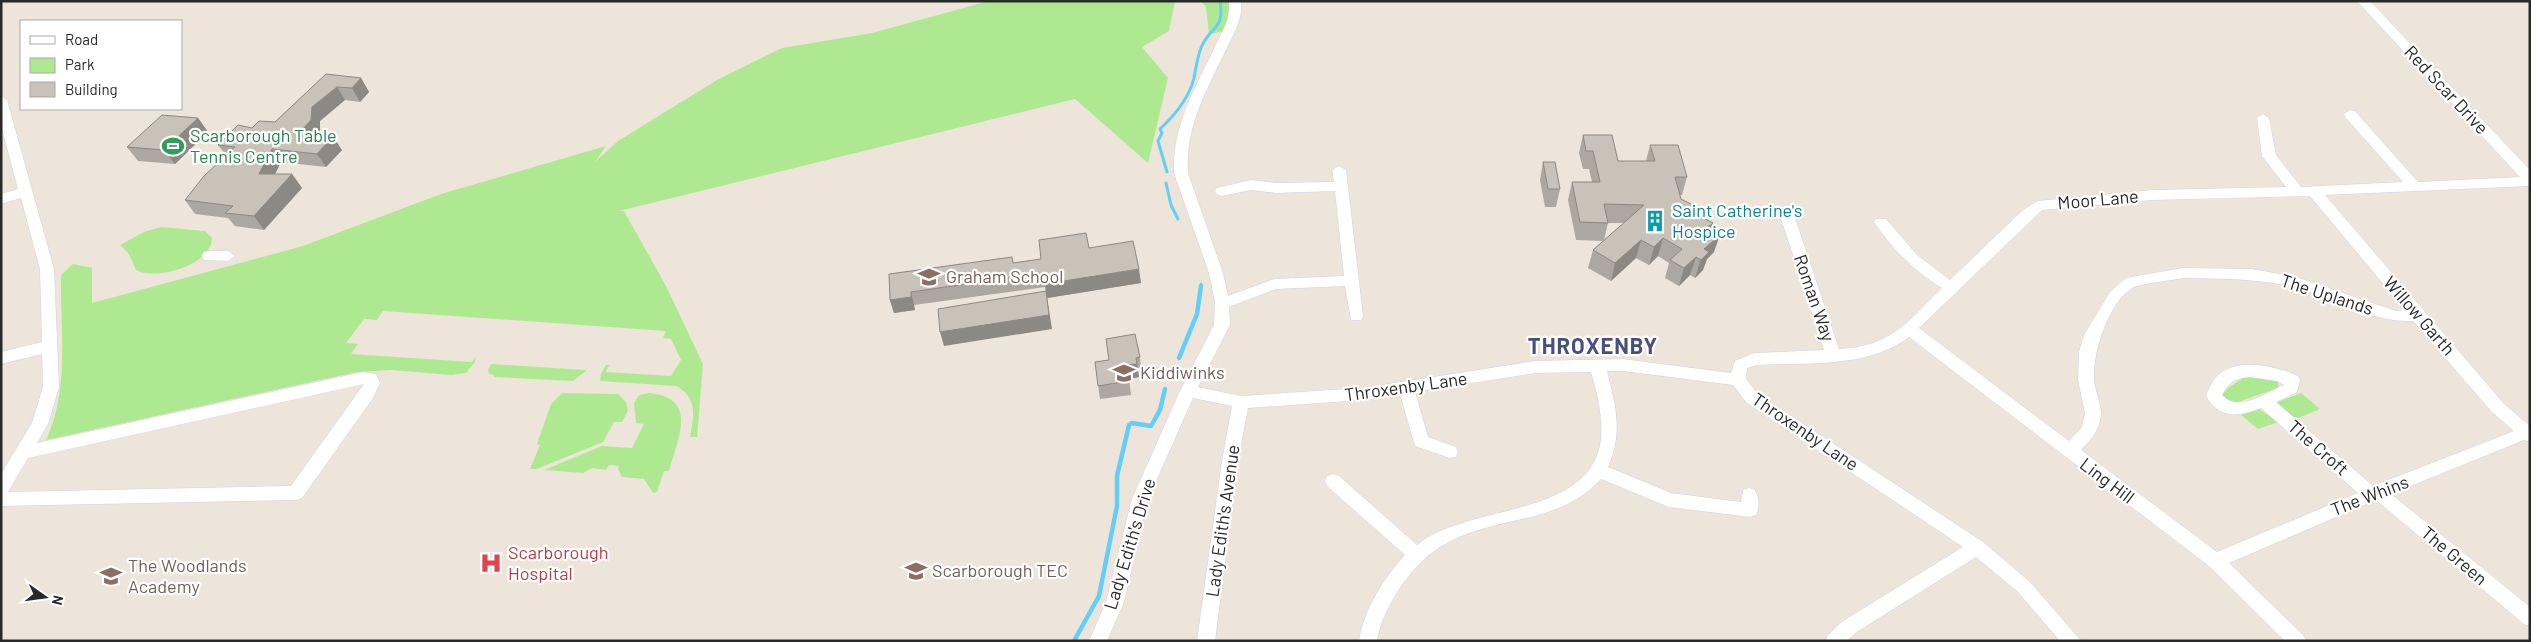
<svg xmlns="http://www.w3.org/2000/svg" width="2531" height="642" viewBox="0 0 2531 642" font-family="Barlow,sans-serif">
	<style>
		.green { fill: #aee991 }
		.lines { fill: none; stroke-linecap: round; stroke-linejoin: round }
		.stream-far1 { stroke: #63cff9; stroke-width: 3 }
		.stream { stroke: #63cff9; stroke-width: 4.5 }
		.minor-casing { stroke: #cfd3e4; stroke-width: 1 }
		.minor { fill: #fff; fill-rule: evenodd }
		.wall { fill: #aca79f; fill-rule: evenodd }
		.shaded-wall { fill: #8c8882 }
		.building { fill: #c8c2b9; stroke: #8c8882 }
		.labels { text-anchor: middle; stroke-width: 4.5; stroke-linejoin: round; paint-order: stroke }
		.street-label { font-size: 18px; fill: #292929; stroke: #fff }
		.leisure-label { font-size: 18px; fill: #27864d; stroke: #fff; text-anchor: start }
		.culture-label { font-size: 18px; fill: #0d838f; stroke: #fff; text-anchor: start }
		.education-label { font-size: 18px; fill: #785e54; stroke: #fff; text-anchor: start }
		.health-label { font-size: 18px; fill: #be3a42; stroke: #fff; text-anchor: start }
		.district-label { font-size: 22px; font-weight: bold; letter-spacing: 1px; fill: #464f7e; stroke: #fff }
	</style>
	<rect width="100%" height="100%" fill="#ede5da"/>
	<!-- green -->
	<path class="green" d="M989 1H1175L1169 31 1142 47 1168 78 1148 163 1075 99 619 211H624L666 286 703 364 697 437H690C694 416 698 398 676 386L600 381 601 374 606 365H609L606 372 671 376 681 360 671 339 663 338 666 331 383 311 377 320 364 319 346 343 358 344 351 354 472 362 476 356 475 362 466 373 451 375 391 370 357 372 46 440C70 389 60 330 61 275L73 264 92 268V303L303 246 441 194 606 146 595 162 618 141 717 80 782 48 872 33Z
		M1201 1H1230V24L1226 31 1209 34 1206 7Z
		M161 227 205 231 212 238C212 265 156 281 136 270L129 254 120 245 144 232Z
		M491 364 585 370 586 371 573 381 494 377V375L489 374 488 370Z
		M2246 376 2278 381V388L2235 403 2223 399 2222 395 2228 388Z
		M562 393 618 394 626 402 628 410 622 422H614L603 442 537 469H530L540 445 537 444 551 404Z
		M649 393C699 398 678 437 669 471H664L657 492 653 493 644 479 622 477 618 469 619 466 609 465 606 470 592 468 583 473 544 470 602 446 632 448 644 424 636 423 634 403 639 395Z
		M2301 393 2320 409 2296 419 2278 406V402Z
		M2259 409 2278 422 2258 429 2241 415Z"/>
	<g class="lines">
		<!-- stream-far1 -->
		<path class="stream-far1" d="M1167 172 1158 141 1162 133 1160 129C1175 115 1189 99 1194 78 1196 68 1197 58 1201 48 1210 25 1225 31 1220 1
			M1166 183 1171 205 1178 219
			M1201 287V284"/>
		<!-- stream -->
		<path class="stream" d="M1179 358 1197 314 1201 286
			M1074 641 1099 596 1117 506V476L1129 425 1132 423 1151 426 1160 410 1165 389"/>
		<!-- minor casing -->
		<g class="minor-casing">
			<path id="minor" d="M1229 1H1241C1243 22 1233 34 1225 52 1206 91 1185 128 1188 173L1223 273 1228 296 1274 279 1344 276 1335 191 1276 193 1251 190 1222 196 1217 194 1215 191 1217 188 1251 180 1276 183 1334 182 1332 170 1339 166 1346 170 1363 316 1361 320H1351L1345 286 1276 289 1229 307 1230 325 1198 387 1241 396 1363 388 1535 361 1623 359 1731 373 1735 361 1754 353 1824 350 1779 212 1786 207 1793 212 1839 349C1892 346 1906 323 1942 288 1915 271 1894 251 1876 225L1874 222 1876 219H1886L1917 255 1950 280 2023 210 2038 201 2152 190 2286 187 2262 156 2257 118 2263 114 2269 118 2276 155 2301 187 2403 182 2345 117 2344 114 2350 110 2355 111 2418 182 2520 177 2357 1H2370L2530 170V186L2325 195 2504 404 2530 426V442L2524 440 2391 494 2530 607V626L2524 624 2376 500 2229 563 2303 635 2306 641H2285L2209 566 1909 337C1867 369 1806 362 1756 365L1747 368 1746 379 1758 394 1983 542 2030 582 2081 641H2060L2018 592 1976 557 1855 633 1847 641H1825L1828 635 1843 621 1963 547 1746 402 1733 385 1623 371H1607C1616 407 1623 432 1608 467L1671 493 1741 502 1743 490 1749 488 1755 490C1759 498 1760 507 1756 515L1750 517 1669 507 1601 479C1558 525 1500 515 1449 542 1428 552 1412 570 1399 589 1389 605 1380 622 1377 641H1359C1364 609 1384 578 1405 555L1327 486 1325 481 1327 476 1333 474 1339 476 1417 545C1467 503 1592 519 1601 439 1603 416 1597 393 1591 372L1535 373 1415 392 1428 437 1456 447 1458 452 1456 457 1450 458 1415 446 1400 394 1363 400 1248 408 1238 461 1215 641H1197L1222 461 1232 406 1193 398 1148 499 1124 602 1107 641H1089L1106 602 1132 499 1180 391 1214 325 1215 302 1209 273 1174 173C1172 128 1194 90 1213 51 1221 33 1231 21 1229 1ZM2310 196 2405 310 2396 311 2296 277 2252 269 2183 268 2126 278 2110 292 2084 335 2079 352 2078 380 2085 413 2082 427 2069 441 1919 328 2042 210 2152 200ZM2183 278C2220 279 2257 278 2293 287 2333 296 2371 323 2413 321L2492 412 2514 431 2373 486 2276 402 2297 392 2300 380 2298 376C2275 366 2239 357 2218 375 2212 381 2209 389 2206 396 2219 420 2240 416 2261 408L2358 493 2217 552 2081 450C2091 439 2100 430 2101 414 2101 403 2095 391 2094 380 2092 354 2110 295 2137 286 2152 282 2168 281 2183 278ZM2250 377 2277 381 2284 385C2266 393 2238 413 2222 395 2228 382 2236 378 2250 377Z
				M1 96 7 100 54 269 59 387 48 424 37 443 363 372 376 374 380 383 373 398 302 498 296 500 1 506V474L32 423 43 387 42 354 1 364V352L42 342 40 269 21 198 1 204V194L18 189 1 125ZM364 384 291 486 8 492 28 458Z
				M209 251H228L235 256 228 261 204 260 202 256 204 252Z"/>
		</g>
		<!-- minor -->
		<use href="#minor" class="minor"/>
	</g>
	<!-- wall -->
	<path class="wall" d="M326 74 361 78 369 92 360 102 345 100 320 121V134H319L342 150 326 167 281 162 275 174H292L302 188 264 230 235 226 228 218 195 214 185 200 226 155 218 145 252 128 275 122Z
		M198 118 208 132 175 164 138 161 127 147Z
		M1583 135 1618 161H1646L1650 145 1687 177 1682 195H1680L1681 199 1699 215 1713 223 1711 230 1714 252 1707 259 1703 270 1695 278 1690 275 1679 286 1665 278 1669 263 1658 256 1649 265 1636 258 1611 281 1588 268 1593 250 1604 241 1576 240 1568 200 1572 182H1592L1589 169H1583L1579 153ZM1608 223H1624L1604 240Z
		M1543 162 1560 189 1556 207H1545L1540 180Z
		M1089 248 1141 283 1047 298 1045 287 914 305 915 310 894 313 890 300 889 274 1013 263 1041 259Z
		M1106 339 1140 357 1141 371H1138L1139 377 1129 379 1131 395 1100 399 1095 362 1109 360Z"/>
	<!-- shaded-wall -->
	<path class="shaded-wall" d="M361 78 369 92 360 102 352 88Z
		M337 87 345 100 320 121V134L309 146 300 132 312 107Z
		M198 118 208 132 175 164 164 150Z
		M333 136 342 150 326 167 317 154Z
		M272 149 281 162 268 188 259 174Z
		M292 174 302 188 264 230 254 216Z
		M1713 223 1707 241V228Z
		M1720 235 1714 252 1707 259 1703 270 1695 278 1704 249Z
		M1663 238 1658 256 1649 265 1654 247Z
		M1641 240 1636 258 1611 281 1615 263Z
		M1696 257 1690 275 1679 286 1684 268Z
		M1139 269 1141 283 1047 298 1045 284Z
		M1046 291 1052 329 944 346 940 332Z
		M911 292 914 305 915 310 894 313 890 300Z
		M1137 364 1139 377 1128 379 1126 365Z"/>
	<!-- building -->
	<path class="building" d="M326 74 361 78 352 88 337 87 312 107 311 120 300 132 333 136 317 154 272 149 259 174H292L254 216 225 213 233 206 185 200 204 176 235 147 218 145 238 125 252 128 259 121 275 122Z
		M162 115 198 118 164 150 127 147Z
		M1583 135H1612L1618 161H1655L1650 145H1678L1687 177H1675L1681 199 1701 209 1696 214 1713 223 1707 228 1720 235 1704 249 1709 252 1701 260 1696 257 1684 268 1670 260 1682 249 1663 238 1654 247 1641 240 1615 263 1593 250 1644 205 1604 204 1608 223 1580 222 1572 182H1600L1593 151H1586Z
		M1543 162H1555L1560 189H1548Z
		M1086 233 1089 248 1133 241 1139 269 1045 284 1043 273 911 292V297L890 300 889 274 1012 257 1013 263 1041 259 1039 240Z
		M1046 291 1049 315 940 332 938 309Z
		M1135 334 1140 357 1136 358 1137 364 1126 365 1129 381 1098 386 1095 362 1109 360 1106 339Z"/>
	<!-- icons -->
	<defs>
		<g id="stadium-bare" transform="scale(1.725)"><path d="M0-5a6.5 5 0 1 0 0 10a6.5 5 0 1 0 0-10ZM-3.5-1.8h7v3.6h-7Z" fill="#2e9e5b" stroke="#fff" stroke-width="2.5" paint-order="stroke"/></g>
		<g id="building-bare" transform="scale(1.725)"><path d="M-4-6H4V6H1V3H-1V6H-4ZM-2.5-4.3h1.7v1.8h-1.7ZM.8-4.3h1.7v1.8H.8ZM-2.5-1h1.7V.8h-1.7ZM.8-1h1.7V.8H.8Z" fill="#0f9aa8" stroke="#fff" stroke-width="2.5" paint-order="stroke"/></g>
		<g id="school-bare" transform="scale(1.725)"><path d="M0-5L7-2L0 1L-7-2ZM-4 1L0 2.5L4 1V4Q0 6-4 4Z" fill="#8d6e63" stroke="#fff" stroke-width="2.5" paint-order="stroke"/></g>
		<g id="hospital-bare" transform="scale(1.725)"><path d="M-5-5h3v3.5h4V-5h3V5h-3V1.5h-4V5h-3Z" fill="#e0444e" stroke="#fff" stroke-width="2.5" paint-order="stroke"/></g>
		<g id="university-bare" transform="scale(1.725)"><path d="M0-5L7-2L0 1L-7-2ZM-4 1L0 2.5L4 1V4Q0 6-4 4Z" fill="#8d6e63" stroke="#fff" stroke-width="2.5" paint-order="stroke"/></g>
	</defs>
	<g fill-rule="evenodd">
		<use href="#stadium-bare" x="173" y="146"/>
		<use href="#building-bare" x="1655" y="221"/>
		<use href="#school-bare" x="929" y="277"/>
		<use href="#school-bare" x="1124" y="373"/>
		<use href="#hospital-bare" x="491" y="563"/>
		<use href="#university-bare" x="916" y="571"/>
		<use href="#school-bare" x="111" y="576"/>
	</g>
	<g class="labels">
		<!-- street labels -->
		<g class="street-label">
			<text transform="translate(2446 90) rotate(47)" y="6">Red Scar Drive</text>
			<text transform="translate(2098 200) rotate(-5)" y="6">Moor Lane</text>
			<text transform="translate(2327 295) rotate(18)" y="6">The Uplands</text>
			<text transform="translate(1814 298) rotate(71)" y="6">Roman Way</text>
			<text transform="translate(2419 316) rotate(49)" y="6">Willow Garth</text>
			<text transform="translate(1406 387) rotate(-8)" y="6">Throxenby Lane</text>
			<text transform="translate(1805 432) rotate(34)" y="6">Throxenby Lane</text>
			<text transform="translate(2318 448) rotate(41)" y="6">The Croft</text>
			<text transform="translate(2107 481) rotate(37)" y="6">Ling Hill</text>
			<text transform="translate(2370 496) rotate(-21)" y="6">The Whins</text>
			<text transform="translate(1223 521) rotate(-82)" y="6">Lady Edith's Avenue</text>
			<text transform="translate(1130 544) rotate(-73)" y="6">Lady Edith's Drive</text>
			<text transform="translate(2454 556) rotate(40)" y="6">The Green</text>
		</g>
		<!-- leisure labels -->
		<g class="leisure-label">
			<text x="190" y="142">Scarborough Table<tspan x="190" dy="21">Tennis Centre</tspan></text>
		</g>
		<!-- culture labels -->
		<g class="culture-label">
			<text x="1672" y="217">Saint Catherine's<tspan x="1672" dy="21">Hospice</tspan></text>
		</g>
		<!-- education labels -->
		<g class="education-label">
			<text x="946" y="283">Graham School</text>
			<text x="1140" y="379">Kiddiwinks</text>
			<text x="128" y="572">The Woodlands<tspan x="128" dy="21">Academy</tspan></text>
			<text x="932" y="577">Scarborough TEC</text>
		</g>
		<!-- health labels -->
		<g class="health-label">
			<text x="508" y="559">Scarborough<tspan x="508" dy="21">Hospital</tspan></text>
		</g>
		<!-- district labels -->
		<g class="district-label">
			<text x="1593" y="354">THROXENBY</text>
		</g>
	</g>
	<!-- border -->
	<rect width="2531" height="642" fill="none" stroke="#292929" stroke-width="5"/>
	<!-- legend -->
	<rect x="20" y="20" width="162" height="90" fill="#ffffff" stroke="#a9a9a9"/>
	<rect x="30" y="36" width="25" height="8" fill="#ffffff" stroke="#a9a9a9"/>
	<text x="65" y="45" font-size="15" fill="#292929">Road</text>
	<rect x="30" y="58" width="25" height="15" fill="#aee991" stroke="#a9a9a9"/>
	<text x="65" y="70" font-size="15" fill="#292929">Park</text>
	<rect x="30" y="82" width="25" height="15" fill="#c8c2b9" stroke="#a9a9a9"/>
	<text x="65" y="95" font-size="15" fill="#292929">Building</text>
	<!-- north arrow -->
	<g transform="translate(45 597) rotate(104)" stroke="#ffffff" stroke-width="4" paint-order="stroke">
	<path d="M0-4L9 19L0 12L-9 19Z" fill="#292929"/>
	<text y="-8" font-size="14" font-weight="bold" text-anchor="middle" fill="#292929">N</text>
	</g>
</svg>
